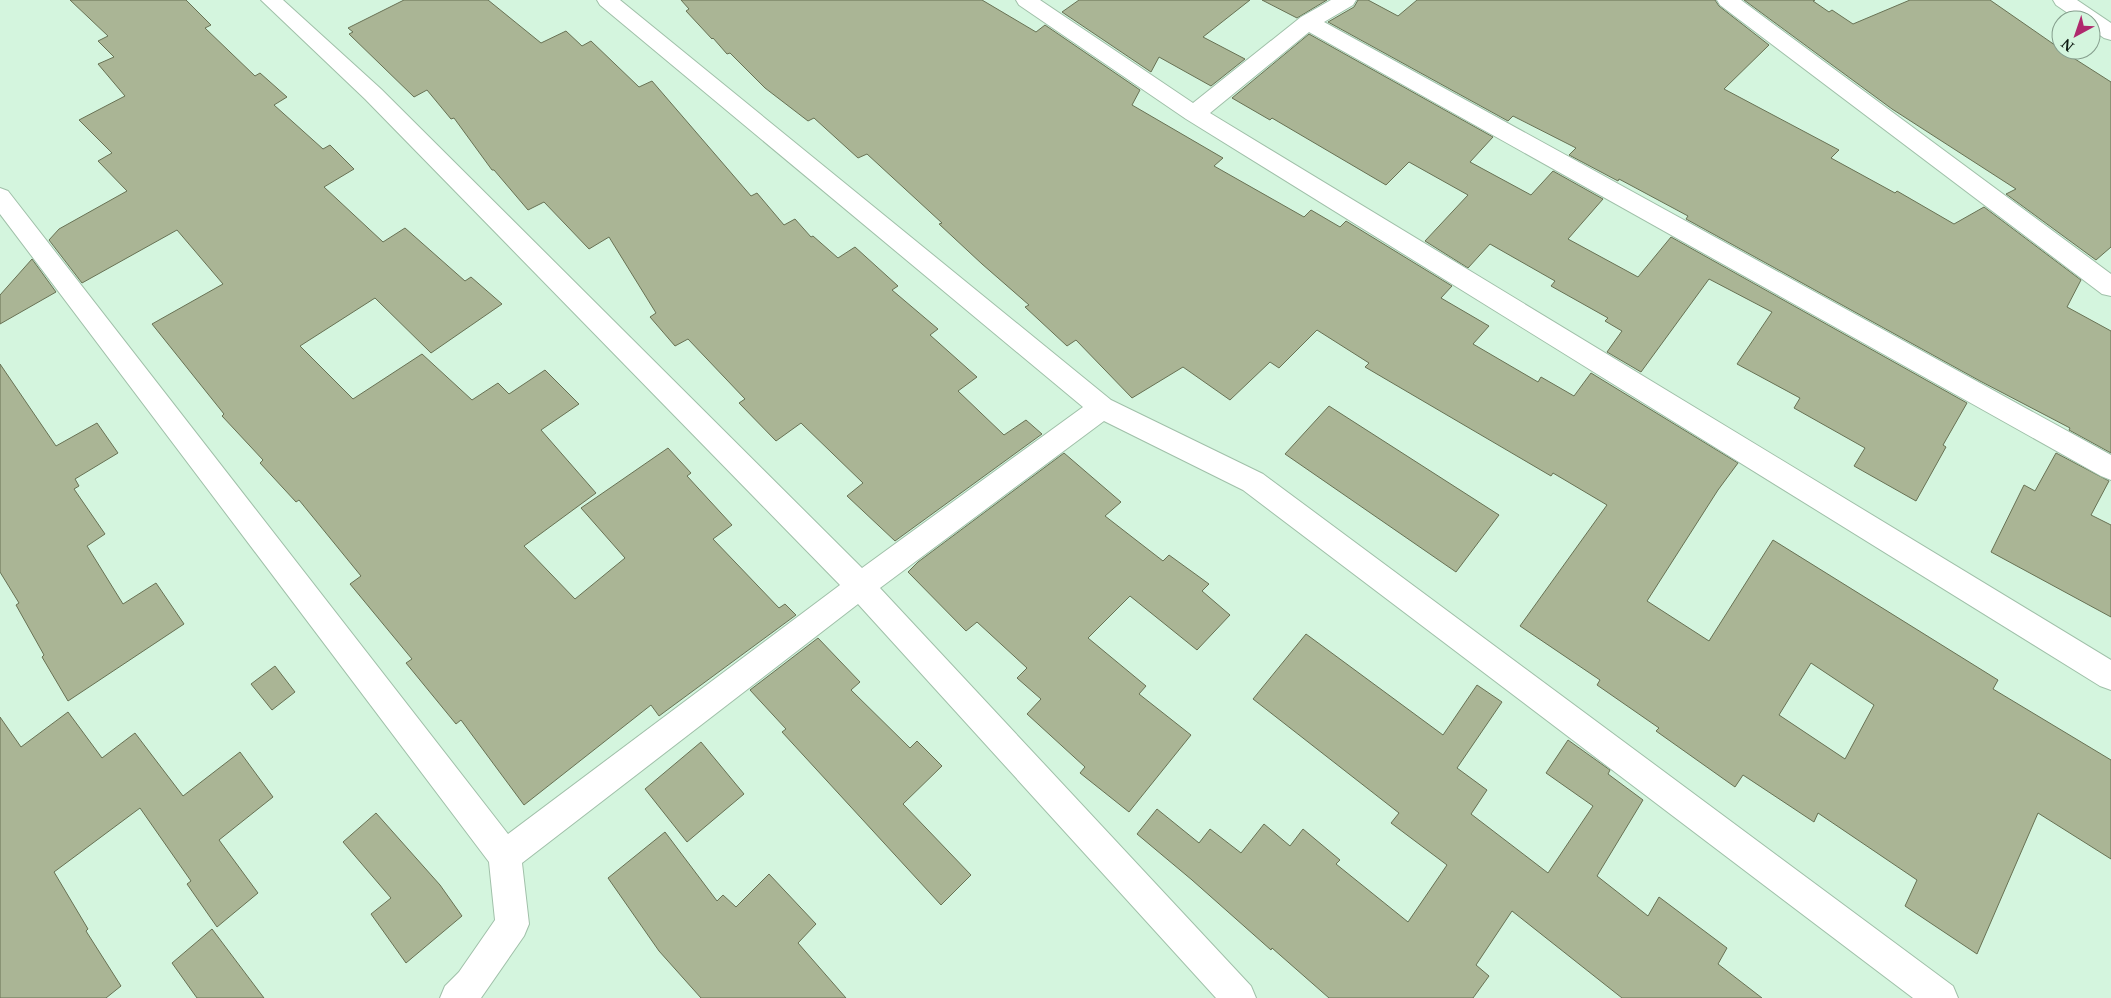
<svg xmlns="http://www.w3.org/2000/svg" width="2111" height="998" viewBox="0 0 2111 998" font-family="'Noto Serif',serif">
	<style>
		.building { fill: #aab595; stroke: #687254; fill-rule: evenodd }
		.lines { fill: none; stroke-linecap: round; stroke-linejoin: round }
		.minor-casing { stroke: #a0c0a9; stroke-width: 2 }
		.tertiary-casing { stroke: #a0c0a9; stroke-width: 2 }
		.minor { fill: #fff; fill-rule: evenodd }
		.tertiary { fill: #fff; fill-rule: evenodd }
	</style>
	<rect width="100%" height="100%" fill="#d4f5de"/>
	<!-- building -->
	<path class="building" d="M70 0H186L211 25 205 28 255 76 260 73 287 97 274 105 323 149 330 145 354 169 324 187 383 242 405 228 465 281 471 277 502 304 431 353 375 298 300 346 353 399 422 354 472 400 498 383 509 394 545 370 579 404 541 430 596 493 524 546 575 599 625 558 581 508 668 448 691 473 687 476 732 525 713 539 779 608 785 604 796 615 659 716 651 705 524 805 461 720 456 724 406 663 412 659 350 584 361 576 299 500 296 502 260 463 263 460 222 416 224 414 152 324 223 284 177 230 82 283 49 240 59 229 127 191 98 161 112 153 79 120 125 96 98 64 114 57 98 41 108 36Z
		M404 0H488L541 43 566 31 582 46 591 41 639 87 652 81 751 196 757 193 784 225 795 219 811 237 813 236 838 258 855 247 898 286 892 290 938 329 930 335 977 377 958 391 1004 435 1026 420 1042 434 895 541 847 496 863 483 801 423 776 441 739 403 745 399 688 339 675 346 650 317 656 313 609 237 589 249 544 202 528 210 494 170H492L454 118 451 119 427 90 414 97 349 34 353 32 348 28Z
		M681 0H982L1036 32 1045 25 1140 90 1132 105 1223 158 1214 166 1304 217 1311 210 1340 227 1346 221 1452 286 1441 298 1489 326 1473 344 1538 382 1541 377 1574 396 1591 373 1738 463 1718 490 1647 601 1709 641 1773 540 1998 680 1993 689 2111 760V859L2038 813 1977 954 1905 906 1917 880 1818 813 1814 822 1743 775 1735 787 1656 731 1659 728 1597 685 1600 680 1520 626 1607 505 1553 473 1551 476 1365 367 1369 363 1317 330 1279 368 1270 362 1230 400 1183 367 1132 398 1076 340 1067 346 1025 307 1029 305 982 264 939 224 942 223 867 154 858 158 814 118 808 121 765 88 730 53 727 54 713 38 712 39 686 11 689 9ZM1811 663 1874 705 1845 759 1779 715Z
		M1079 0H1250L1203 37 1245 59 1211 86 1159 57 1151 72 1062 12Z
		M1262 0H1327L1297 18Z
		M1358 0H1368L1398 16 1417 0H1715L1719 6 1769 45 1724 89 1839 150 1831 158 1895 193 1897 191 1954 224 1984 207 2081 280 2067 307 2111 331V453L2069 430 2070 428 1980 381 1686 219 1688 216 1619 179 1618 181 1569 155 1576 148 1513 116 1508 121 1328 22 1354 7Z
		M1744 0H1815L1813 1 1829 12 1832 10 1853 24 1910 0H1990L2075 59 2111 82V247L2096 260 2006 194 2016 189 1892 109Z
		M1309 34 1493 137 1470 162 1531 195 1553 171 1603 199 1568 239 1638 277 1671 237 1967 403 1943 445 1946 447 1916 501 1854 466 1865 448 1794 408 1800 398 1737 364 1772 312 1709 279 1641 372 1607 352 1622 331 1605 321 1608 318 1551 286 1555 281 1490 244 1468 268 1425 241 1468 195 1409 162 1386 185 1272 118 1270 120 1232 98Z
		M32 259 56 292 0 324V295Z
		M0 364 56 446 97 423 118 453 75 479 79 486 74 489 105 534 87 546 123 604 156 583 184 624 68 701 42 657 44 655 16 605 19 603 0 572Z
		M1329 406 1499 515 1456 572 1285 454Z
		M1064 453 1121 502 1105 516 1163 561 1169 555 1209 584 1202 591 1230 615 1197 650 1130 596 1088 638 1146 686 1139 694 1191 735 1129 812 1080 773 1085 767 1027 714 1041 699 1017 678 1027 668 977 622 966 631 908 572 918 562Z
		M2056 453 2109 481 2091 515 2111 525V617L1991 552 2024 485 2035 491Z
		M1306 634 1443 735 1477 685 1502 702 1457 768 1487 790 1471 814 1548 873 1593 806 1546 773 1568 740 1610 770 1608 774 1643 800 1597 876 1648 916 1659 897 1727 948 1718 964 1762 998H1622L1512 911 1476 965 1489 976 1473 998H1329L1272 948 1271 950 1192 880 1137 834 1157 809 1199 843 1210 829 1241 853 1264 824 1290 846 1303 829 1340 860 1336 864 1408 922 1447 865 1391 823 1399 813 1253 699Z
		M818 638 860 682 851 690 910 748 917 741 942 766 903 804 971 875 941 905 782 732 786 729 750 690Z
		M275 666 295 692 272 710 251 684Z
		M68 712 102 758 135 733 183 796 240 752 273 797 219 840 258 893 217 927 187 884 191 881 140 808 54 872 88 929 86 931 121 986 106 998H0V717L21 747Z
		M701 742 744 794 687 842 645 789Z
		M376 813 440 885 462 916 406 963 371 914 391 898 343 842Z
		M665 832 717 901 723 895 736 907 769 874 816 924 798 943 846 998H701L659 951 608 878Z
		M212 929 264 998H197L172 963Z"/>
	<g class="lines">
		<!-- minor casing -->
		<g class="minor-casing">
			<path id="minor" d="M261 0H283L381 89 862 568 1083 407 600 5 597 0H620L1111 400 1263 474 1953 986 1958 998H1913L1243 490 1104 421 880 588 1251 986 1256 998H1216L858 604 522 863 529 924 524 936 481 998H440L445 986 459 972 495 920 489 862 0 214V188L8 191 508 834 840 585 365 99Z
				M1016 0H1040L1193 103 1301 17 1331 0H1356L1353 5 1324 22 2111 455V480L2101 476 1309 32 1210 113 2111 660V690L2100 686 1186 119 1019 5Z
				M1717 0H1741L2111 274V296L2102 294 1720 5Z"/>
		</g>
		<!-- tertiary casing -->
		<g class="tertiary-casing">
			<path id="tertiary" d="M2053 0H2077L2111 23V40L2104 38 2091 29V20H2078L2056 5Z"/>
		</g>
		<!-- minor -->
		<use href="#minor" class="minor"/>
		<!-- tertiary -->
		<use href="#tertiary" class="tertiary"/>
	</g>
	<!-- north arrow -->
	<g transform="translate(2076 35) rotate(220)"><circle r="24" fill="#d4f5de" stroke="#859e8d"/>
	<path d="M0-4L9 19L0 12L-9 19Z" fill="#af296d"/>
	<text y="-8" font-size="14" font-weight="bold" text-anchor="middle" fill="#0f1b13">N</text>
	</g>
</svg>
